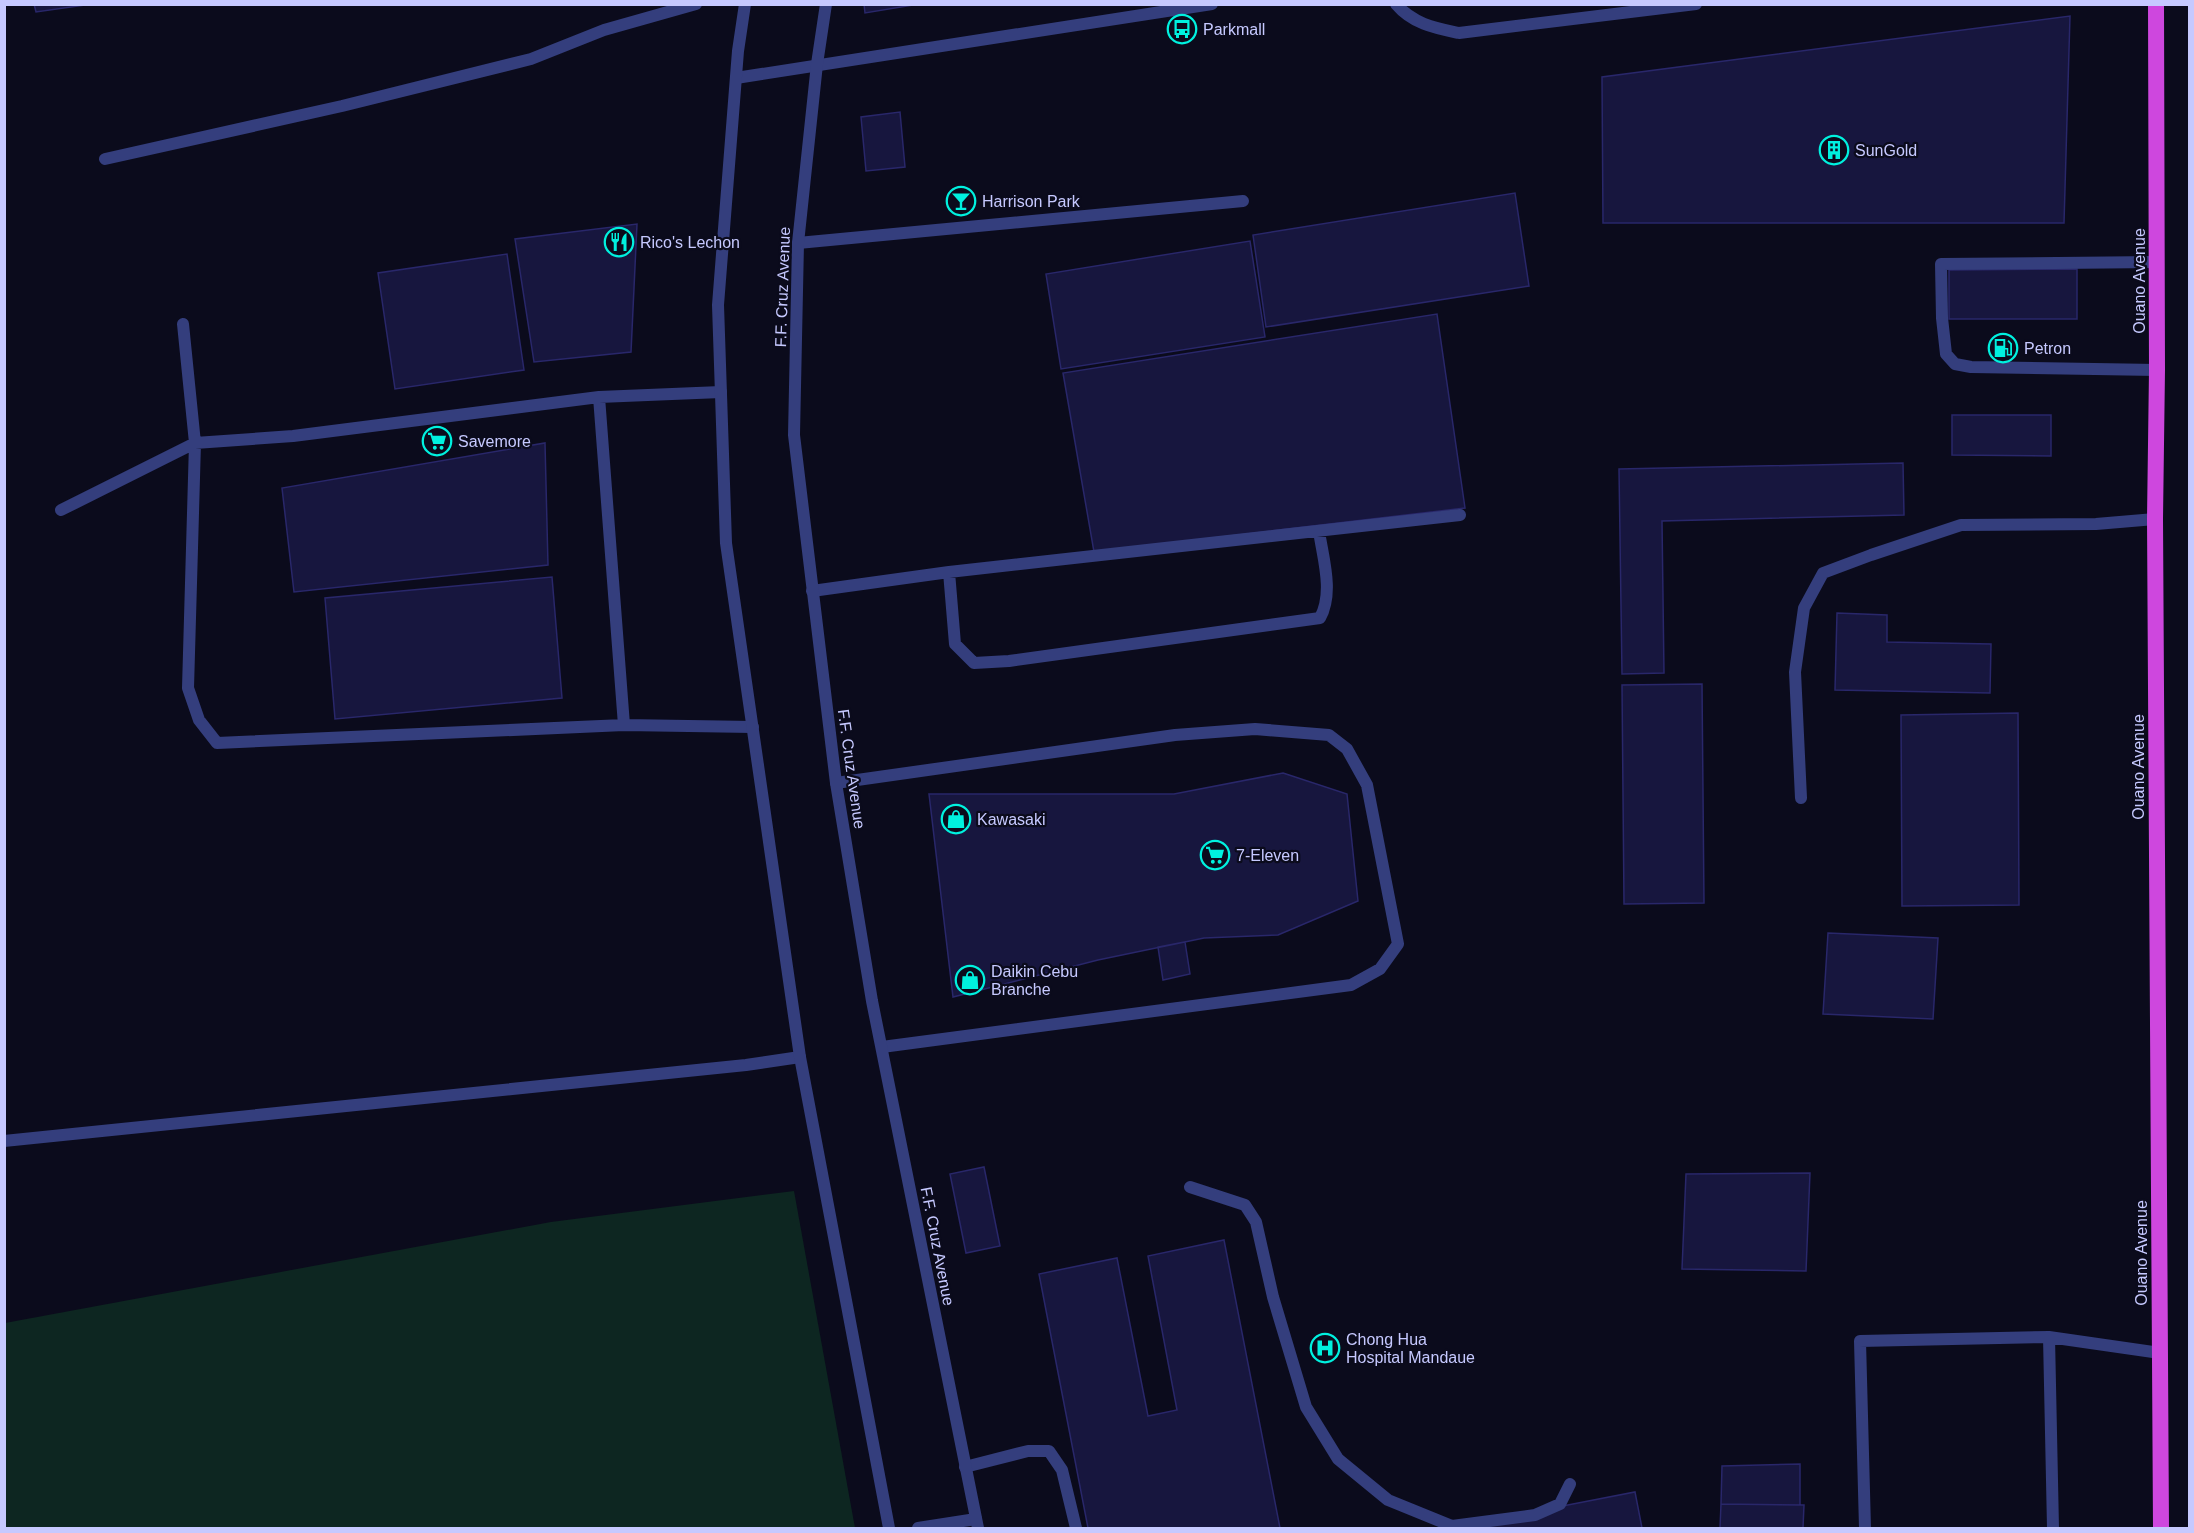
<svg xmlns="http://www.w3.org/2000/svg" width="2194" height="1533" viewBox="0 0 2194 1533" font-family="Helvetica,sans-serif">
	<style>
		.green { fill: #0d2621 }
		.building { fill: #17163e; stroke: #29276a; stroke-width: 1.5 }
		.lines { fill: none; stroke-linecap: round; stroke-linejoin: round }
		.service { stroke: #343e7d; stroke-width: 12 }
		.tertiary { stroke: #343e7d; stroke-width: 12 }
		.trunk { stroke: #ce47de; stroke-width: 16 }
		.labels { text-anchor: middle; stroke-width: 4.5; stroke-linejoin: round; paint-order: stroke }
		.poi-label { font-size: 16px; fill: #c6c9ff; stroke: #0b0b1c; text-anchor: start }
		.street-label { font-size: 16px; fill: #c6c9ff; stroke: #0b0b1c }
	</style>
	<rect width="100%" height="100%" fill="#0b0b1c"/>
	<!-- green -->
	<path class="green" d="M794 1191 855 1528H5V1323L551 1222Z"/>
	<!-- building -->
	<path class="building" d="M34 4H92L36 12Z
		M864 4H919L865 13Z
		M2070 16 2064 223H1603L1602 77Z
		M900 112 905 167 866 171 861 117Z
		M1515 193 1529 286 1266 327 1253 235Z
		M637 224 631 352 534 362 515 239Z
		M1250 241 1265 337 1061 369 1046 274Z
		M507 254 524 370 395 389 378 273Z
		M2077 269V319H1949V270Z
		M1437 314 1465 508 1094 552 1063 373Z
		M1952 415H2051V456L1952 455Z
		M545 443 548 565 294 592 282 488Z
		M1903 463 1904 515 1662 521 1664 673 1622 674 1619 469Z
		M552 577 562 698 335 719 325 598Z
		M1837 613 1887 615V642L1991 644 1990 693 1835 690Z
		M1702 684 1704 903 1624 904 1622 685Z
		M2018 713 2019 905 1902 906 1901 715Z
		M1283 773 1347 794 1358 901 1278 935 1204 938 1098 960 953 997 929 794H1174Z
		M1828 933 1938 938 1933 1019 1823 1014Z
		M1185 942 1190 974 1163 980 1158 947Z
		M984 1167 1000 1246 966 1253 950 1174Z
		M1810 1173 1806 1271 1682 1269 1686 1174Z
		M1224 1240 1280 1528H1088L1039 1274 1117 1258 1148 1416 1177 1410 1148 1256Z
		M1800 1464V1505L1721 1504 1722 1466Z
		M1635 1492 1642 1528H1450Z
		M1721 1504 1804 1505 1803 1528H1720Z"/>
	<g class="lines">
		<!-- service -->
		<path class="service" d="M1396 4C1413 24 1435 28 1459 33L1696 4
			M736 78 1212 4
			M105 159 342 106 531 59 604 30 696 4
			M798 243 1243 201
			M2157 262 1941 264 1942 318 1946 354 1955 364 1971 367 2157 370
			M183 324 195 443 188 688 199 720 217 743 624 725 753 727
			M599 397 624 725
			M61 510 195 443 293 436 599 397 721 392
			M949 572 955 644 974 663 1009 661 1320 618C1334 592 1323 559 1319 531
			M812 591 949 572 1460 515
			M836 783 1175 735 1255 729 1329 735 1347 749 1367 785 1398 944 1380 969 1351 985 882 1047
			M1801 798 1795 672 1804 608 1823 573 1871 555 1961 525 2096 524 2155 519
			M4 1141 746 1065 800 1057
			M1190 1187 1245 1205 1256 1222 1273 1297 1306 1407 1338 1459 1388 1500 1452 1526 1535 1515 1560 1504 1570 1484
			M2049 1337 2053 1528
			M965 1467 1028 1451H1049L1062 1470 1076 1528
			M918 1528 976 1519
			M1865 1528 1860 1341 2049 1337 2160 1353"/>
		<!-- tertiary -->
		<path class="tertiary" d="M745 4 738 51 718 305 726 543 800 1057 889 1528
			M826 4 817 64 798 243 794 435 836 783 872 1001 978 1528"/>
		<!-- trunk -->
		<path class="trunk" d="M2156 4 2157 370 2155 519 2161 1528"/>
	</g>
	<!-- icons -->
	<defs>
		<g id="bus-ring" transform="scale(1.5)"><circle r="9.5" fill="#0b0b1c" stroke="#00f1df" stroke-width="1.5"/><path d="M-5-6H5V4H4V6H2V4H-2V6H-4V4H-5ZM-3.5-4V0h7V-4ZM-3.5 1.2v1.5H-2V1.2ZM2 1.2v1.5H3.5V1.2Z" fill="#00f1df"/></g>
		<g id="building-ring" transform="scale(1.5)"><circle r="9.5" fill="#0b0b1c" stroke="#00f1df" stroke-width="1.5"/><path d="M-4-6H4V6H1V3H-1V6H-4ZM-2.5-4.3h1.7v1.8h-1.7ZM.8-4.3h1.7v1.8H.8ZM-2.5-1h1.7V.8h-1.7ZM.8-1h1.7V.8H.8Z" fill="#00f1df"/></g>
		<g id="bar-ring" transform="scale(1.5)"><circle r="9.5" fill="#0b0b1c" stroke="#00f1df" stroke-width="1.5"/><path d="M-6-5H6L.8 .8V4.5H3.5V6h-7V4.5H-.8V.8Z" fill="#00f1df"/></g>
		<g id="restaurant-ring" transform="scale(1.5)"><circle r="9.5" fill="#0b0b1c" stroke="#00f1df" stroke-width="1.5"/><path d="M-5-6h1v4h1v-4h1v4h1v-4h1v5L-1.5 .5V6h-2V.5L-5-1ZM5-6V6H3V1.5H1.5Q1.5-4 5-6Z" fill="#00f1df"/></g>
		<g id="fuel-ring" transform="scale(1.5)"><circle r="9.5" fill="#0b0b1c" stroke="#00f1df" stroke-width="1.5"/><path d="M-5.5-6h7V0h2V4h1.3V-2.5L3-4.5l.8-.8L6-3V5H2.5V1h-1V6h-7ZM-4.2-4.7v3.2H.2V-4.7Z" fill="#00f1df"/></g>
		<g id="supermarket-ring" transform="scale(1.5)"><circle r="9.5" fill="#0b0b1c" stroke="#00f1df" stroke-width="1.5"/><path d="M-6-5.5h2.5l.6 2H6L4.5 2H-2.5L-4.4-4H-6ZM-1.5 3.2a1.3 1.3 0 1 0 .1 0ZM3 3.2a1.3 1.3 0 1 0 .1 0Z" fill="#00f1df"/></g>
		<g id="shop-ring" transform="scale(1.5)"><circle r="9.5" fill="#0b0b1c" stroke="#00f1df" stroke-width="1.5"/><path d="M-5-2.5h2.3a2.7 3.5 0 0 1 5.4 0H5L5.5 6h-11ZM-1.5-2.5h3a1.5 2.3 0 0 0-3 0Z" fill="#00f1df"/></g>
		<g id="hospital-ring" transform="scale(1.5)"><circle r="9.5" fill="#0b0b1c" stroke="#00f1df" stroke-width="1.5"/><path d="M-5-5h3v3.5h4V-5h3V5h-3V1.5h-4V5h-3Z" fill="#00f1df"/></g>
	</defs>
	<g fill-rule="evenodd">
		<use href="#bus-ring" x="1182" y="29"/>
		<use href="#building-ring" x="1834" y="150"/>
		<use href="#bar-ring" x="961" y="201"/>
		<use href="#restaurant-ring" x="619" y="242"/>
		<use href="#fuel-ring" x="2003" y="348"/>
		<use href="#supermarket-ring" x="437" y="441"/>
		<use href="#shop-ring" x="956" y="819"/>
		<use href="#supermarket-ring" x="1215" y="855"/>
		<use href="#shop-ring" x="970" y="980"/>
		<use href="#hospital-ring" x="1325" y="1348"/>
	</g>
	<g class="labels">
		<!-- poi labels -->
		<g class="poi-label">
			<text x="1203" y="35">Parkmall</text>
			<text x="1855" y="156">SunGold</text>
			<text x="982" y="207">Harrison Park</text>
			<text x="640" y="248">Rico's Lechon</text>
			<text x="2024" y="354">Petron</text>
			<text x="458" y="447">Savemore</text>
			<text x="977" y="825">Kawasaki</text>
			<text x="1236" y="861">7-Eleven</text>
			<text x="991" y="977">Daikin Cebu<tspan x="991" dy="18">Branche</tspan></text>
			<text x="1346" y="1345">Chong Hua<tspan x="1346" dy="18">Hospital Mandaue</tspan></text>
		</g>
		<!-- street labels -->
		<g class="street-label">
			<text transform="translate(2139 281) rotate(-90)" y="6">Ouano Avenue</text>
			<text transform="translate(782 287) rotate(-88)" y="6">F.F. Cruz Avenue</text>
			<text transform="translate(2138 767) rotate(-90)" y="6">Ouano Avenue</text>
			<text transform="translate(852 769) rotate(82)" y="6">F.F. Cruz Avenue</text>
			<text transform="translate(938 1246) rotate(79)" y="6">F.F. Cruz Avenue</text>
			<text transform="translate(2141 1253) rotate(-90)" y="6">Ouano Avenue</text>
		</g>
	</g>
	<!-- border -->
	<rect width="2194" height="1533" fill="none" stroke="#c6c9ff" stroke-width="12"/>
</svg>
